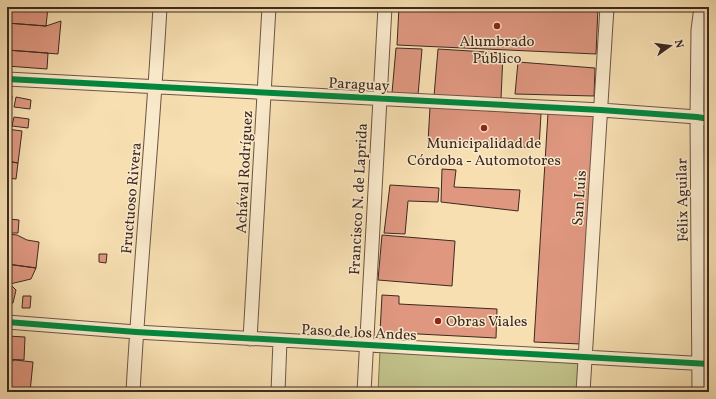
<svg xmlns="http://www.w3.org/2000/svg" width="716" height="399" viewBox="0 0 716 399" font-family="Vollkorn,serif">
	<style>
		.green { fill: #c1c189; stroke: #7f7556 }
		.building { fill: #df9780; stroke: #3d2922 }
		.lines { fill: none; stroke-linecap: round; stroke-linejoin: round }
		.street-casing { stroke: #6c5646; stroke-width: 15 }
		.street { stroke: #faeacc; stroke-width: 13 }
		.cycleway-casing { stroke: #faeacc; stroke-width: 8 }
		.cycleway { stroke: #00873e; stroke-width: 6 }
		.poi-dot { fill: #8f2418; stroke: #faeacc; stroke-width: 1.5 }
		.labels { text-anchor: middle; stroke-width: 3; stroke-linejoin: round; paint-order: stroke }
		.poi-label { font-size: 15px; fill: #3d2922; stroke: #faeacc }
		.street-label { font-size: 15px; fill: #3d2922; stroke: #faeacc }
	</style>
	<rect width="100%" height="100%" fill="#f7dfb1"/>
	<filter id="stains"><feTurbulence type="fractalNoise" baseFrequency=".005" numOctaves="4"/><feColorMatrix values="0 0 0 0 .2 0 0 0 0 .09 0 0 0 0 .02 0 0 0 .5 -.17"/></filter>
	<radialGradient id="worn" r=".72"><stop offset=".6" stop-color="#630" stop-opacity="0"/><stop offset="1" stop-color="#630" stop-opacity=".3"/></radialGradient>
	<!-- green -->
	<path class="green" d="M380 350 579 362 577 392H378Z"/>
	<!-- building -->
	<path class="building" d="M7 7H48L46 26 7 23Z
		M399 7H598L596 54 397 45Z
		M61 21 58 54 7 50V23L46 26Z
		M396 48 422 49 418 95 392 93Z
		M438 49 503 53 501 99 434 96Z
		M7 50 48 53 47 69 7 66Z
		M518 62 595 68 594 96 515 94Z
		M7 96H12L8 129H7Z
		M16 97 31 100 30 109 14 107Z
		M430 107 541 114 539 148 428 142Z
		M548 113 594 116 581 344 534 342Z
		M14 117 29 119 28 128 12 126Z
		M7 129 22 131 18 163 7 161Z
		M7 161 18 163 16 179 7 178Z
		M442 169 456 170 454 187 520 190 518 211 441 202Z
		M7 178H12L7 191Z
		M390 185 439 188 438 202 408 201 405 234 384 233Z
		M7 217 9 219 19 220 18 233H7Z
		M7 234 17 235 27 240 39 242 36 268 7 264Z
		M382 235 455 241 452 286 378 280Z
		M99 254H107L106 263 99 262Z
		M7 264 36 268 31 279 10 284 7 283Z
		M7 284H10L16 290 13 303H7Z
		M382 295 399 296V304L497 309 496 338 380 332Z
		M23 296H31L30 308H22Z
		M7 336 25 337 24 360 7 359Z
		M15 360 33 362 30 392 7 390V363Z"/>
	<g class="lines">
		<!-- street casing -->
		<g class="street-casing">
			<path id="street" d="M7 79 601 110 697 117 709 119
				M7 322 136 332 709 364
				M250 339 269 7
				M133 392C140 264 153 135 160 7
				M278 392 280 340
				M364 392 385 7
				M583 392 607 7
				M699 392 697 117 698 30 701 7"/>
		</g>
		<!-- street -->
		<use href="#street" class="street"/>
		<!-- cycleway casing -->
		<g class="cycleway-casing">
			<path id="cycleway" d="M7 79 601 110 697 117 709 119
				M7 322 136 332 709 364"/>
		</g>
		<!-- cycleway -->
		<use href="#cycleway" class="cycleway"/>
	</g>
	<!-- markers -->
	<g class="poi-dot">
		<circle cx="497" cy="26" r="4"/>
		<circle cx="484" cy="128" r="4"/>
		<circle cx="438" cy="321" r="4"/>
	</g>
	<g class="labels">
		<!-- poi labels -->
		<g class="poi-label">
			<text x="497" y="46">Alumbrado<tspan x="497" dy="17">Público</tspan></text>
			<text x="484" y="148">Municipalidad de<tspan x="484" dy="17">Córdoba - Automotores</tspan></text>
			<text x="446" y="326" text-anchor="start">Obras Viales</text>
		</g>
		<!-- street labels -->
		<g class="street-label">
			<text transform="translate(359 84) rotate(3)" y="5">Paraguay</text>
			<text transform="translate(244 172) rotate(-87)" y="5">Achával Rodríguez</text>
			<text transform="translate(131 198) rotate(-85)" y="5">Fructuoso Rivera</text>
			<text transform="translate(579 198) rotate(-86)" y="5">San Luis</text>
			<text transform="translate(358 199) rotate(-87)" y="5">Francisco N. de Laprida</text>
			<text transform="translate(682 200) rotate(-91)" y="5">Félix Aguilar</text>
			<text transform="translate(359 332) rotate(3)" y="5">Paso de los Andes</text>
		</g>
	</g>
	<!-- margin -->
	<rect width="716" height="399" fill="none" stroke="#f7dfb1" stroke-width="24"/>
	<rect x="8" y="8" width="700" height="383" fill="none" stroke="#3d2922" stroke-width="2"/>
	<rect x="12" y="12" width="692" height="375" fill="none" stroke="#3d2922"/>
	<!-- north arrow -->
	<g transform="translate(670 46) rotate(76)" stroke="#faeacc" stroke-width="3" paint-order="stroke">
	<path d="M0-3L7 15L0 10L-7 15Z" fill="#3d2922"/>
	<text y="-6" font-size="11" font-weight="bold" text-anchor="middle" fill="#3d2922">N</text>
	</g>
	<rect width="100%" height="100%" filter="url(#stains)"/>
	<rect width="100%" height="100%" fill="url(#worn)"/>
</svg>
